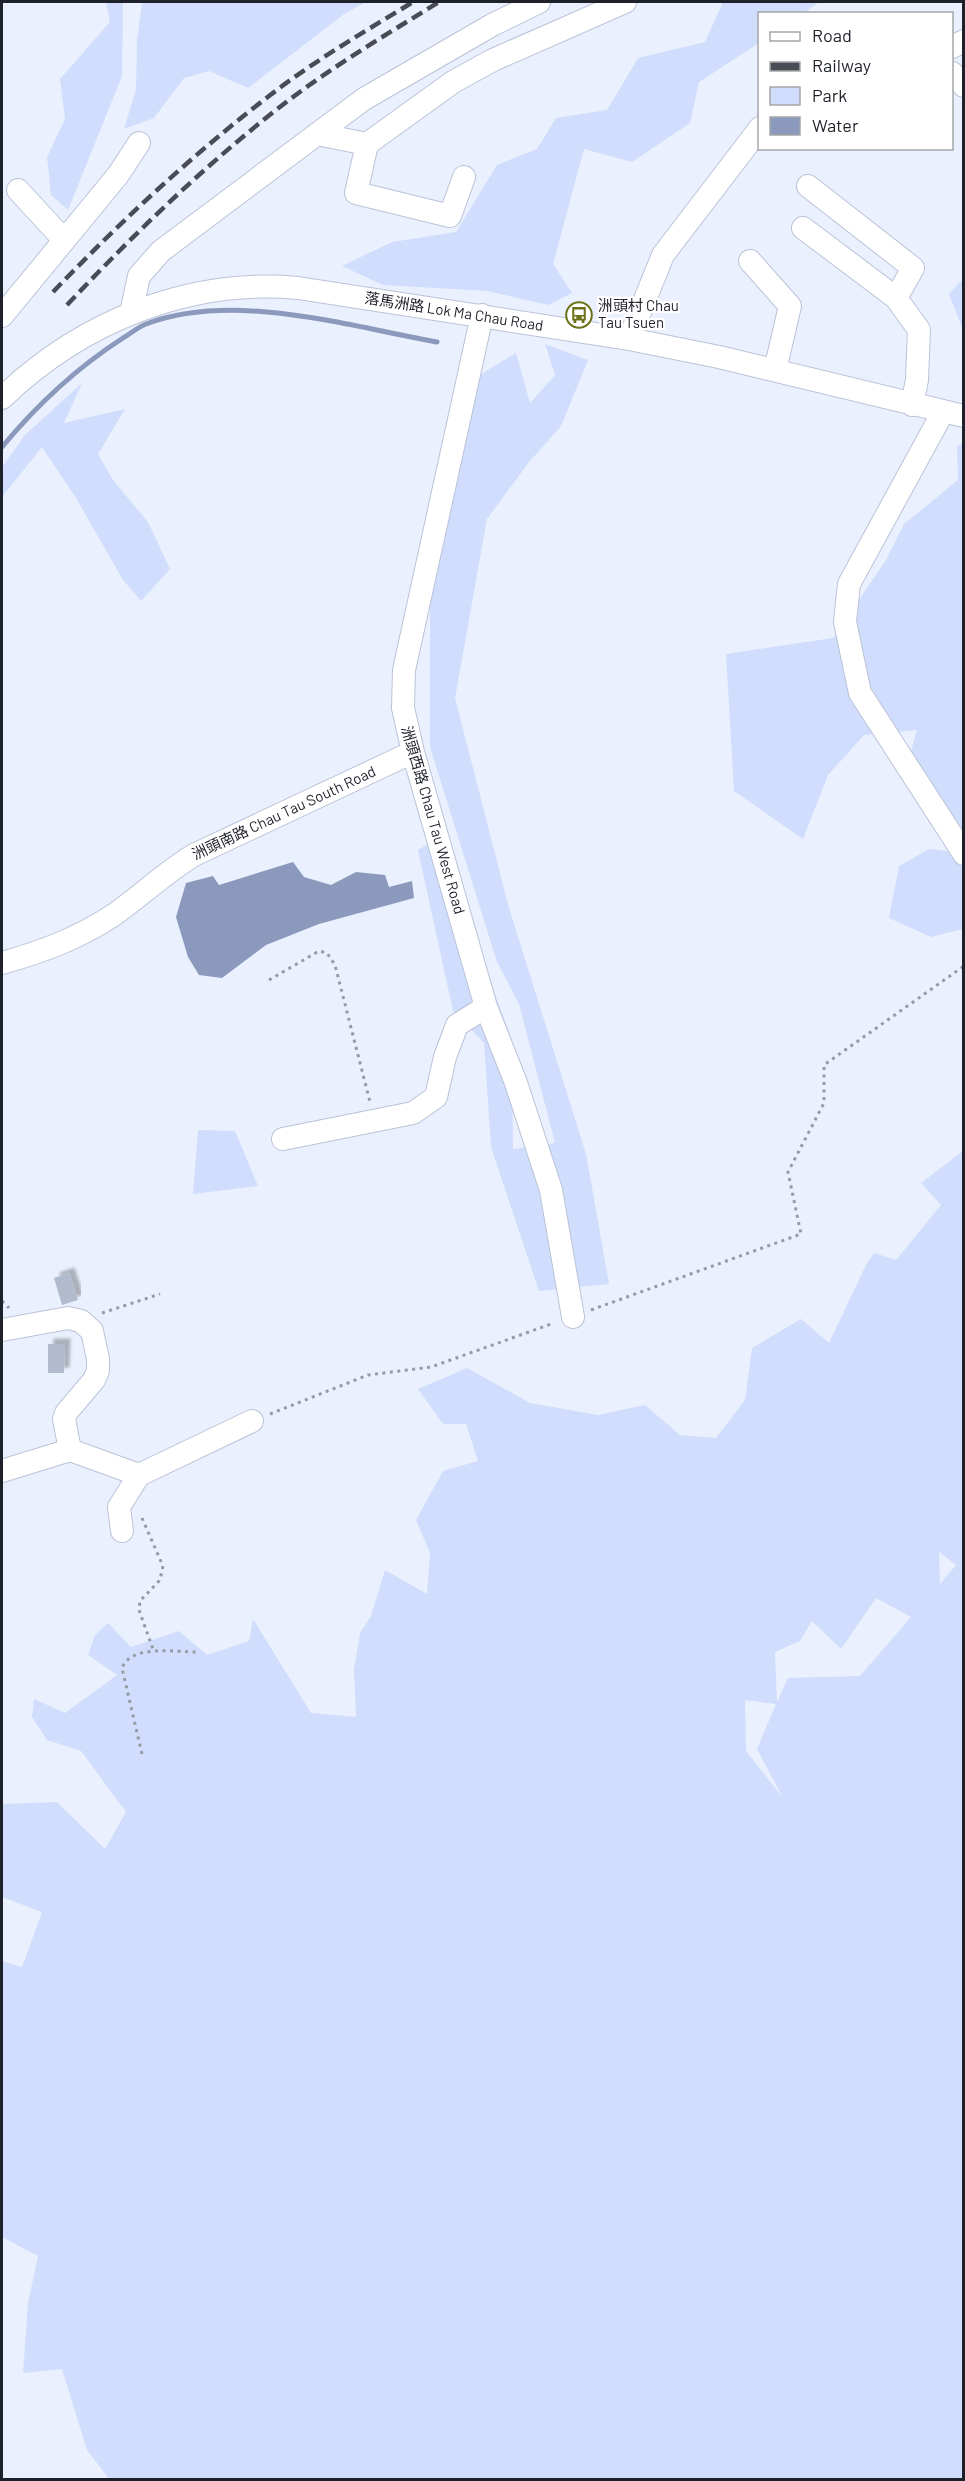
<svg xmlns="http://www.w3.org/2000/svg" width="965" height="2481" viewBox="0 0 965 2481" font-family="Barlow,'Noto Sans SC',sans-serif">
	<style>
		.green { fill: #d0ddfc; fill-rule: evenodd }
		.water { fill: #8b99bd }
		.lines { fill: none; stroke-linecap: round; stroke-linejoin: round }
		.stream { stroke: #8b99bd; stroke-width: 5 }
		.building { fill: #b2bace; filter: url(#shadow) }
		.minor-casing { stroke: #bac3d7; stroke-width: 24 }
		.path { stroke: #969aa5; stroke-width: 3; stroke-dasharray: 3 4.5; stroke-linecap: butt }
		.minor { stroke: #fff; stroke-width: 22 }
		.rail { stroke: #494c55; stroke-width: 4.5; stroke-dasharray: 12 6; stroke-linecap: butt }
		.labels { text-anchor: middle; stroke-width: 4.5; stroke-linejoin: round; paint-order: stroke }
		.poi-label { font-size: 15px; fill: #1e2129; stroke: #fff; text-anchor: start }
		.street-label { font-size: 15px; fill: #1e2129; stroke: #fff }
	</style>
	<defs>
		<filter id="shadow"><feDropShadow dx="5.5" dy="-5.5" stdDeviation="1.5" flood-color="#0004"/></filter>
	</defs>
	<rect width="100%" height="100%" fill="#eaf0fd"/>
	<!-- green -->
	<path class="green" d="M106 2H123L122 76 68 210 51 195 47 157 65 119 60 79 110 22Z
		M142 2H366L344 14 248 88 209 71 184 78 154 118 124 129 136 89 137 40Z
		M723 2H819L804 13 760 14 759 43 699 82 690 123 632 162 584 149 553 264 572 293 548 305 487 291 383 285 342 266 392 242 456 232 497 165 537 149 556 118 607 110 638 58 705 42Z
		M963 279V330L949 294Z
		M545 344 588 360 561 426 529 462 487 519 455 698 509 908 586 1154 609 1284 539 1291 491 1147 484 1043 453 1011 418 850 437 839 512 1040 513 1149 555 1143 519 1004 497 962 430 747V554L467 434 481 374 516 353 530 403 555 375Z
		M82 383 64 423 125 409 98 454 113 480 148 522 170 569 141 601 123 580 76 498 42 447 2 497V467L25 435Z
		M963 443V835L911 751 917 730 864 735 828 775 803 839 734 791 726 654 833 638 886 560 904 524 958 480 957 446Z
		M929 849 963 853V929L931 937 889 918 899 866Z
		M198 1130 235 1131 258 1186 193 1194Z
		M963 1151V2479H109L87 2450 62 2369 23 2373 28 2303 38 2256 2 2237V1961L22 1967 42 1912 2 1897V1804L57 1802 105 1849 126 1812 81 1751 47 1740 32 1717 34 1699 65 1713 117 1675 88 1655 95 1635 108 1623 131 1647 179 1631 207 1655 249 1641 253 1619 311 1713 356 1717 354 1670 360 1633 371 1616 385 1570 427 1594 430 1553 416 1520 443 1471 478 1461 466 1424H443L418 1389 467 1368 530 1403 598 1415 645 1405 680 1435 716 1438 745 1400 752 1348 801 1319 829 1343 866 1265 874 1253 896 1260 941 1205 921 1183ZM939 1552 956 1565 940 1584V1583ZM876 1598 911 1617 860 1676 788 1678 777 1702 775 1652 800 1641 812 1621 841 1649ZM745 1700 776 1704 757 1749 783 1798 746 1751Z"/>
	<!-- water -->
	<path class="water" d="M293 862 304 877 331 885 356 872 385 875 389 887 412 881 414 898 319 924 266 945 222 978 199 975 188 957 176 917 186 883 213 876 219 885Z"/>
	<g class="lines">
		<!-- stream -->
		<path class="stream" d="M2 447C36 406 78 367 123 338 130 334 138 327 146 324 234 291 348 326 437 342"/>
	</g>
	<!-- building -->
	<path class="building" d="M69 1273 78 1300 62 1305 54 1278Z
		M48 1344H65L64 1373H48Z"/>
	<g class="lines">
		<!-- minor casing -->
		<g class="minor-casing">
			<path id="minor" d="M952 47 964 41
				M952 73 964 86
				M317 134 367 144 453 82 493 60 625 2
				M367 144 356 193 450 216 464 177
				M808 186 913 268 896 298 919 330 917 380 912 405
				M18 190 64 240
				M803 228 896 298
				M750 261 790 306 775 370
				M131 313 139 276 161 251 364 99 492 25 539 2
				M482 315 404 670 403 708 413 752 486 1007 516 1083 551 1190 573 1317
				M2 316 118 175 139 143
				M629 339 663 255 760 128
				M2 398C81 322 188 278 298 288L629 339 719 357 964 416
				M943 412 849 584 845 622 860 693 964 854
				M2 963C41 952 77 939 112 916 140 897 164 873 194 855L413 752
				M283 1139 413 1113 436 1097 445 1057 457 1025 486 1007
				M2 1330 68 1318 81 1321 92 1331 98 1359V1371L94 1380 66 1413 64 1419 70 1450
				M2 1471 70 1450 139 1475 252 1421
				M122 1531 119 1507 139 1475"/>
		</g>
		<!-- path -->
		<path class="path" d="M269 980 319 951 327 953 335 965 370 1102
			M2 1301 9 1308
			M591 1310 801 1234 788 1172 824 1103V1065L964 966
			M102 1313 160 1294
			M270 1414 368 1375 431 1367 554 1323
			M142 1518 163 1566 160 1580 140 1601 139 1610 154 1652
			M142 1754 122 1668C131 1644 176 1652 196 1652"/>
		<!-- minor -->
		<use href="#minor" class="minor"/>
		<!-- rail -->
		<path class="rail" d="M53 292C121 221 191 156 269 96 314 61 364 32 413 2
			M67 305C133 235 201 169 276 110 328 69 384 36 439 2"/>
	</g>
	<!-- icons -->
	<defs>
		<g id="bus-ring" transform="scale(1.35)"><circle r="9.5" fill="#fff" stroke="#6c7219" stroke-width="1.5"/><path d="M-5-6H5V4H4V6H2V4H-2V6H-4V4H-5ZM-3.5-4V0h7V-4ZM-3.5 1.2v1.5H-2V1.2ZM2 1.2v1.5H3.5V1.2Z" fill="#6c7219"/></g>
	</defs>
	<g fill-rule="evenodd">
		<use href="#bus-ring" x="579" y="315"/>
	</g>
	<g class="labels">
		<!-- poi labels -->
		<g class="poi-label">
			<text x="598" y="311">洲頭村 Chau<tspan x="598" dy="17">Tau Tsuen</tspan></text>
		</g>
		<!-- street labels -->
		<g class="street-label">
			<text transform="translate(454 312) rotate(9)" y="5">落馬洲路 Lok Ma Chau Road</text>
			<text transform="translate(284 813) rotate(-25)" y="5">洲頭南路 Chau Tau South Road</text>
			<text transform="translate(433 820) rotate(74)" y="5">洲頭西路 Chau Tau West Road</text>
		</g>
	</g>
	<!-- border -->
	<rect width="965" height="2481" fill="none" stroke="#1e2129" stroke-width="6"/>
	<!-- legend -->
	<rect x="758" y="12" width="195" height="138" fill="#ffffff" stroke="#a5a6a9" stroke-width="1.5"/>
	<rect x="770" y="32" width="30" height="9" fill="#ffffff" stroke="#a5a6a9" stroke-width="1.5"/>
	<text x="812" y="42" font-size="18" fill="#1e2129">Road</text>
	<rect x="770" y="62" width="30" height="9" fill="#494c55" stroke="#a5a6a9" stroke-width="1.5"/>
	<text x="812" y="72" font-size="18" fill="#1e2129">Railway</text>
	<rect x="770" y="87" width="30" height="18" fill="#d0ddfc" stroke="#a5a6a9" stroke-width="1.5"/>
	<text x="812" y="102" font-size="18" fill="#1e2129">Park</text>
	<rect x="770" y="117" width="30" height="18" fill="#8b99bd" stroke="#a5a6a9" stroke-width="1.5"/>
	<text x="812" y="132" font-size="18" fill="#1e2129">Water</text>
</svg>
